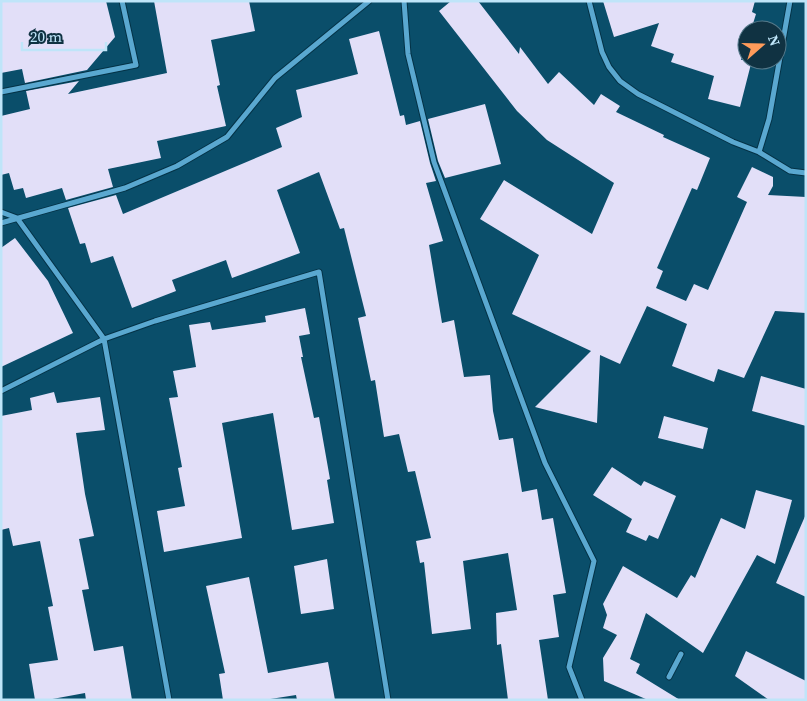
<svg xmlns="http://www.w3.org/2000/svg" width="807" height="701" viewBox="0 0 807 701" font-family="'Source Serif 4',serif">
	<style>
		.building { fill: #e2dff8 }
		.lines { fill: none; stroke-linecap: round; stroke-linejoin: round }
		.minor-casing { stroke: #043246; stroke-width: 7 }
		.minor { stroke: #5aa8d0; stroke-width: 5 }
	</style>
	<rect width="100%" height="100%" fill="#0a4e6a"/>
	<!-- building -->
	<path class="building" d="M1 1H106L115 37 87 70 25 83 22 69 1 73Z
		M154 1H249L255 31 211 40 220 85 217 86 226 126 157 141 161 158 108 169 113 187 66 200 62 188 26 198 23 188 14 190 9 173 1 175V116L30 109 26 91 79 81 68 94 167 73Z
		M451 1H478L519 54 520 47 548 84 559 72 594 105 601 94 620 106 616 112 664 135 663 137 710 158 697 190 692 188 657 268 663 271 656 288 686 301 694 284 708 290 747 202 737 197 752 167 773 177V186L768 195 806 197V313L775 311 744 378 718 369 714 382 672 366 687 324 647 306 620 364 600 355 597 423 535 407 591 351 512 314 539 255 480 219 504 180 592 234 614 183 547 140 517 111 439 11Z
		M603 1H755L752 12 756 14 751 30H747V41L741 60H752L740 107 708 99 714 76 671 62 674 54 651 46 659 23 614 37Z
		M379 31 400 116 404 115 406 125 420 121 430 163 436 181 426 183 443 241 429 245 442 323 454 320 464 377 490 375 493 411 499 440 513 438 522 492 537 489 542 520 553 518 566 593 553 595 559 637 539 640 548 700H508L501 644 497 645 496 613 517 610 508 553 463 561 471 629 432 634 424 562 420 563 416 541 431 538 415 471 408 472 399 434 384 437 375 380 371 381 358 318 366 316 344 228 340 229 319 172 277 190 300 253 232 278 226 260 172 280 176 291 132 308 113 256 91 263 85 243 80 244 68 208 116 195 123 214 282 147 276 128 302 117 296 90 358 74 349 39Z
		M485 104 501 164 445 178 438 161 428 119Z
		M15 238 48 281 73 333 1 367V248Z
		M305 308 310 334 299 336 303 357H301L314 418 319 417 330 479 327 480 334 523 292 530 273 413 222 423 242 538 164 552 157 511 185 506 178 468 182 467 169 398 178 397 173 371 196 367 189 325 210 322 212 330 266 322 265 316Z
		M761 376 806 389V426L752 411Z
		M54 392 57 403 100 397 105 430 76 433 85 494 94 536 79 539 89 589 82 590 94 651 123 646 132 700H86L85 693 47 700H35L29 664 58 660 48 607 53 606 40 541 13 546 9 528 1 530V416L32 410 30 398Z
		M664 416 708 428 703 449 658 438Z
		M612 467 641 486 644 481 676 496 658 539 649 535 646 541 626 532 632 519 593 495Z
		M756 490 792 500 775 564 757 555 703 653 646 613 630 659 640 664 636 673 680 700H648L604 681 603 658 617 635 603 628 607 615 603 604 623 566 677 598 691 575 695 578 721 518 745 529Z
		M806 514V597L776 583Z
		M327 559 334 609 301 614 294 566Z
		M249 577 268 673 328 662 335 700H297L296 695 264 700H223L219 674 225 673 206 586Z
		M746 651 806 681V700H769L735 676Z"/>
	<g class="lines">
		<!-- minor casing -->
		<g class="minor-casing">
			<path id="minor" d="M404 1 408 54 434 162 545 463 594 561 569 667 582 700
				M589 1 602 52 609 67 620 81 638 94 733 142 759 152 790 171 806 173
				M1 92 136 65 122 1
				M759 152 769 119 790 1
				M1 212 17 218 104 339 169 700
				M1 223 125 188 177 166 227 137 275 78 369 1
				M1 391 104 339 155 321 319 272 388 700
				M669 677 681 654"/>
		</g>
		<!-- minor -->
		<use href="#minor" class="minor"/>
	</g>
	<!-- border -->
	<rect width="807" height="701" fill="none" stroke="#bfe5f9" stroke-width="5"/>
	<!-- north arrow -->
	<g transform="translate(762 45) rotate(70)"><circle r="24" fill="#103242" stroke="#567a8b"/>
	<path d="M0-4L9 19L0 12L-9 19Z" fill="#ff9b5a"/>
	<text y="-8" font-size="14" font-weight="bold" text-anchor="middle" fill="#bfe5f9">N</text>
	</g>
	<!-- scale -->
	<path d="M22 42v8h84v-8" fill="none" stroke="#bfe5f9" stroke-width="2.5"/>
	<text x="30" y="42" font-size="15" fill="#bfe5f9" stroke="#103242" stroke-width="4" paint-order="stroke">20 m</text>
</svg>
